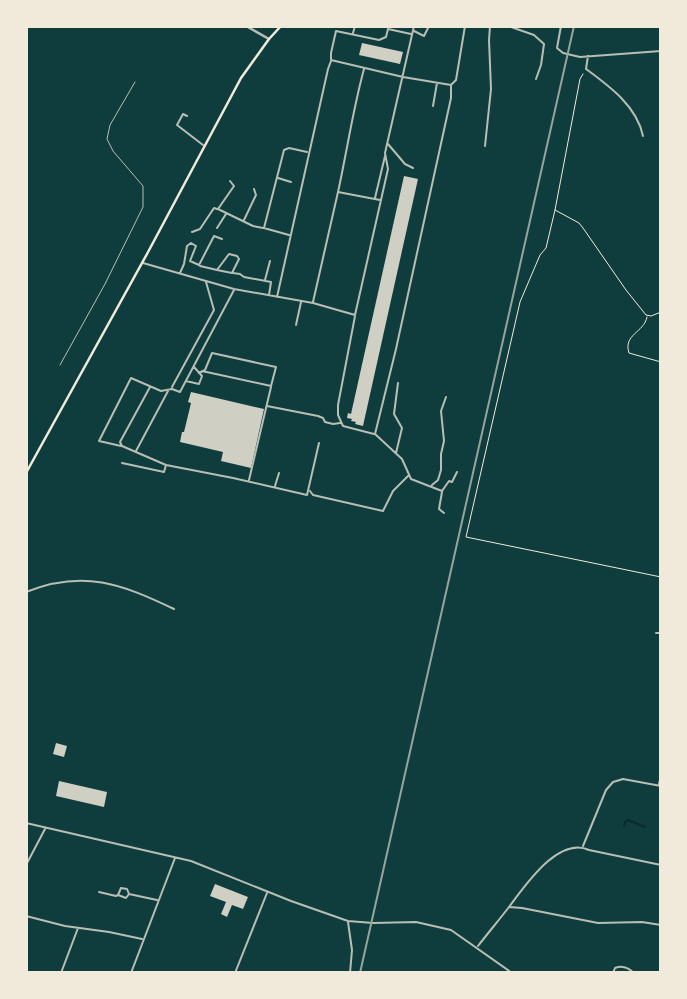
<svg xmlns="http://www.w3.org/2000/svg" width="687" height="999" viewBox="0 0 687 999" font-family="'Varela Round',sans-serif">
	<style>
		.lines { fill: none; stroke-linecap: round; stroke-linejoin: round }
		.stream { stroke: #0a2a2b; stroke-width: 2 }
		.building { fill: #cfcfc3 }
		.path { stroke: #f1e9da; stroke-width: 1 }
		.service { stroke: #b8beb3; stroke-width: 1 }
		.minor { stroke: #b8beb3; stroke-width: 2 }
		.tertiary { stroke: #b8beb3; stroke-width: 2.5 }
		.secondary { stroke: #f1e9da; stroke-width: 2.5 }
		.rail { stroke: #97a49c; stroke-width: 2 }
	</style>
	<rect width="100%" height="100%" fill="#0f3d3e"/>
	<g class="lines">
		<!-- stream -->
		<path class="stream" d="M624 826 625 822 628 820 645 827"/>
	</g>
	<!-- building -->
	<path class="building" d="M362 43 403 52 400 64 359 55Z
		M404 176 418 179 363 426 355 424 356 422 351 421 352 419 347 418 348 413 351 414Z
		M191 392 264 409 251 468 221 461 223 452 180 442 182 432H184L191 403 188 402Z
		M56 743 67 746 64 757 53 754Z
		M59 781 107 792 104 807 56 796Z
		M215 884 248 897 243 909 232 905 227 917 221 914 226 902 210 896Z"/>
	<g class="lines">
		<!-- path -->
		<path class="path" d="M583 74 580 79 555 210 579 223 583 228 626 290 646 315 651 316 661 312
			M555 210 546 248 540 255 520 302 466 537 661 577
			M647 317C644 333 623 334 629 353L661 362"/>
		<!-- service -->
		<path class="service" d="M60 365 105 284 143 207V186L113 151 107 139 110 125 135 82"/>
		<!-- minor -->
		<path class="minor" d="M508 26 534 35 544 44 541 65 536 79
			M561 26 557 48 563 53 580 57 661 51
			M414 31 424 36 429 26
			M353 33 355 26
			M411 34 388 29 386 37 379 40 336 31 331 53V60L403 77 451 85 456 80 465 26
			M588 56 586 69C609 86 637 106 643 136
			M451 85V98L396 349 375 434 402 459 411 479 442 491 449 481 452 482 457 472
			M433 106 437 83
			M187 116 183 114 177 125 203 145
			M388 144 405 164 413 168
			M485 146 491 89 489 40 490 26
			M278 178 291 182
			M230 181 234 186 218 209 253 226 263 228
			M338 192C347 151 353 109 364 69
			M375 198 385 156
			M244 220 256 195 254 189
			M217 228 226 214
			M192 232 200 229 214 208 217 209
			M289 235 264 228 284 150 289 148 307 152
			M143 263 234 289 313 303 355 315 388 169 385 153 414 26
			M200 266 217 270 229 254 237 256 239 259 232 273 217 270
			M180 273 184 264 187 246 191 243 196 246 190 261 199 265 214 236 222 239
			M233 273 240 274 244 277 271 282 269 295
			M265 280 270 261
			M277 297 328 69 331 61
			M313 302 338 192 380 200
			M355 316 338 405V415L343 426 374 434
			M296 325 301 302
			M199 373 205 370 212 353 276 367 271 386 202 371
			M186 381 199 384 202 376 194 367
			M150 387 120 442 122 446 166 465 233 478 307 495 319 443
			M172 387 214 310 206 282
			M267 406 318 416 323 418 325 422 333 424 340 423
			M121 446 99 441 131 378 161 391 172 389 180 392 234 290
			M136 451 168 391
			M396 453 402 428 394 414 398 383
			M122 463 164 472 166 465
			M249 480 271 387
			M432 485 438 480 441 470V454L444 441 441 411 446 397
			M275 486 279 473
			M310 491 313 495 383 511 393 491 408 476
			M442 492 439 509 444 513
			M26 592C83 569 122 584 174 609
			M656 633H661
			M659 784 661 776
			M26 823 191 861 291 901 348 921 373 923 416 922 451 930 512 973
			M583 846 606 790 613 782 623 779 661 786
			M26 865 45 829
			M99 892 116 896 118 895
			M129 894 126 898 118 895 121 888 127 889 129 894 157 900
			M509 907 522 908 598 923 642 922 661 925
			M26 916 65 926 109 932 142 939
			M348 922 352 950 350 973
			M478 946C488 933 499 920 509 907 525 886 558 836 589 850L661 865
			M61 973 78 928
			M131 973 175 858
			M235 973 267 893
			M613 973 615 968C622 965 629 968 634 973"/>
		<!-- tertiary -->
		<path class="tertiary" d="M246 26 269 39"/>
		<!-- secondary -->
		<path class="secondary" d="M26 473 147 254 241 78 269 39 281 26"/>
		<!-- rail -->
		<path class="rail" d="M360 973 574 26"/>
	</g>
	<!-- border -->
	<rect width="687" height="999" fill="none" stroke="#f1e9da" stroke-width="56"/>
</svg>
